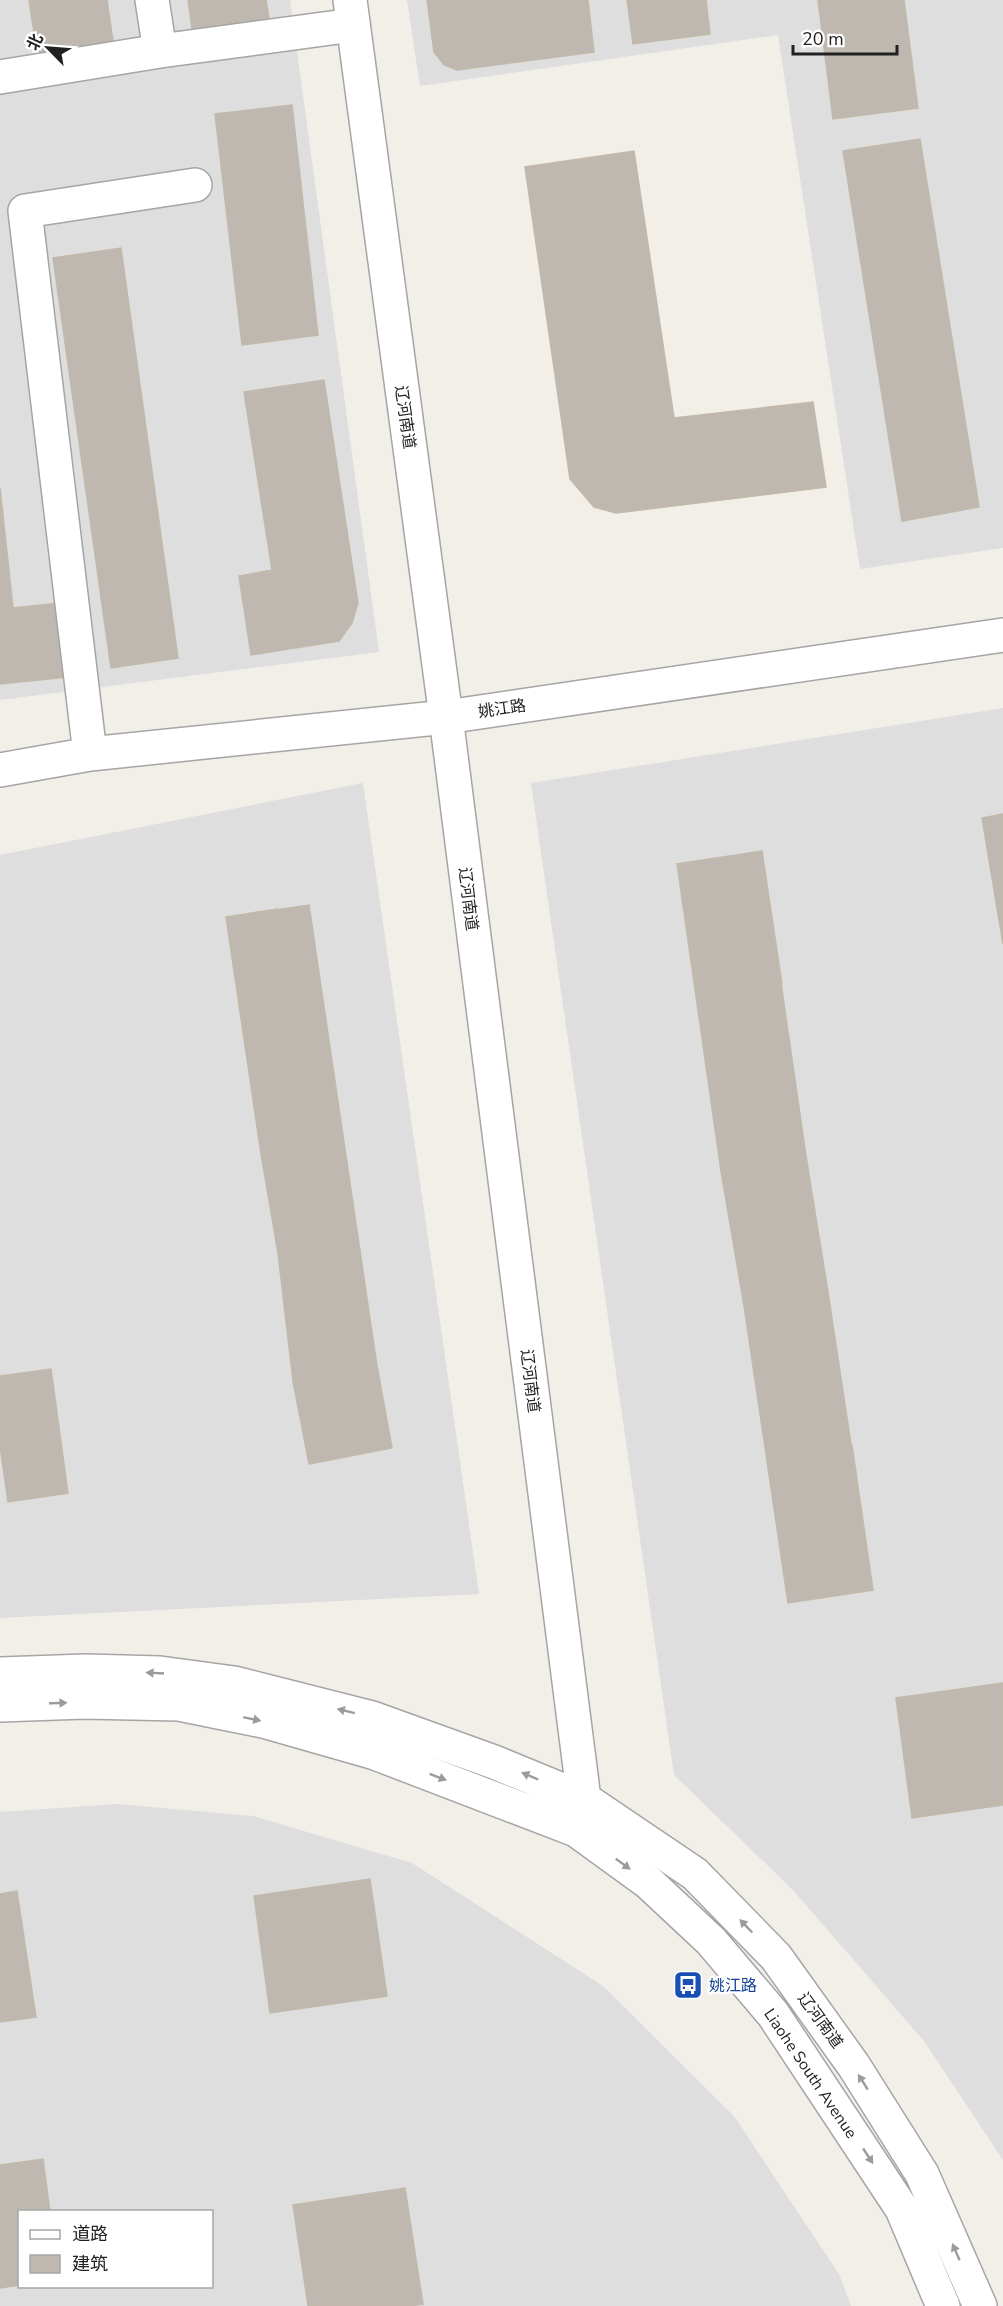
<svg xmlns="http://www.w3.org/2000/svg" width="1003" height="2306" viewBox="0 0 1003 2306" font-family="'Nunito Sans','Noto Sans SC',sans-serif">
	<style>
		.residential { fill: #dfdede; fill-rule: evenodd }
		.building { fill: #beb8b1; stroke: #c2b9aa; stroke-width: 1.5 }
		.lines { fill: none; stroke-linecap: round; stroke-linejoin: round }
		.minor-casing { stroke: #a5a5a5; stroke-width: 36 }
		.minor { stroke: #fff; stroke-width: 33 }
		.oneway { fill: #9b9b9b }
		.labels { text-anchor: middle; stroke-width: 4.5; stroke-linejoin: round; paint-order: stroke }
		.street-label { font-size: 16px; fill: #212121; stroke: #fff }
		.transit-label { font-size: 16px; fill: #164399; stroke: #fff; text-anchor: start }
	</style>
	<rect width="100%" height="100%" fill="#f1efe8"/>
	<!-- residential -->
	<path class="residential" d="M0 0H290L379 652 0 700Z
		M407 0H1003V548L860 569 778 35 420 86Z
		M1003 708V2160L924 2041 792 1889 674 1775 531 783Z
		M363 783 479 1594 0 1618V855Z
		M117 1804 253 1816 412 1863 603 1986 734 2116 839 2274 851 2306H0V1812ZM20 2212H212V2286H20Z"/>
	<!-- building -->
	<path class="building" d="M29 0H107L113 41 37 53Z
		M188 0H266L269 18 192 29Z
		M427 0H588L594 52 457 70 444 65 434 52Z
		M627 0H706L710 34 633 44Z
		M818 0H904L918 108 833 119Z
		M292 105 318 335 242 345 215 114Z
		M920 139 979 507 902 521 843 151Z
		M634 151 674 418 813 402 826 487 616 513 594 507 570 479 525 167Z
		M121 248 178 658 111 668 53 258Z
		M324 380 358 603 352 623 339 641 251 655 239 576 272 570 244 392Z
		M0 488 13 608 59 603 67 677 0 684Z
		M1003 814V944L982 818Z
		M762 851 806 1156 828 1292 873 1590 788 1603 744 1306 721 1171 677 864Z
		M762 851 782 984 697 997 677 864Z
		M309 905 377 1366 392 1448 309 1464 293 1381 278 1253 261 1154 226 917Z
		M277 909 296 1035 246 1044 226 917Z
		M317 1144 334 1243 278 1253 261 1154Z
		M806 1156 828 1292 744 1306 721 1171Z
		M51 1369 68 1493 8 1502 0 1446V1376Z
		M342 1371 358 1454 309 1464 293 1381Z
		M852 1445 873 1590 788 1603 767 1460Z
		M1003 1683V1805L912 1818 896 1698Z
		M370 1879 387 1996 270 2013 254 1896Z
		M17 1891 36 2017 0 2022V1894Z
		M43 2159 50 2212H20V2285L0 2288V2165Z
		M405 2188 423 2304 410 2306H308L293 2205Z"/>
	<g class="lines">
		<!-- minor casing -->
		<g class="minor-casing">
			<path id="minor" d="M350 0 446 717 584 1799 576 1830
				M160 51 353 25
				M0 77 160 51 152 0
				M90 754 25 211 195 185
				M0 770 90 754 446 717 1003 635
				M0 1674 86 1671 160 1673 234 1683 372 1718 494 1762 584 1799 695 1874 776 1957 854 2066 922 2174 980 2306
				M0 1705 84 1702 179 1704 263 1721 375 1753 576 1830 649 1883 711 1941 773 2014 902 2209 943 2306"/>
		</g>
		<!-- minor -->
		<use href="#minor" class="minor"/>
	</g>
	<!-- one-way arrows -->
	<defs><path id="oneway-solid" d="M-6-.8H1V-3.2L6.5 0L1 3.2V.8H-6Z" transform="scale(1.5)"/></defs>
	<g class="oneway">
		<use href="#oneway-solid" transform="translate(155 1673) rotate(-177)"/>
		<use href="#oneway-solid" transform="translate(58 1703) rotate(-2)"/>
		<use href="#oneway-solid" transform="translate(346 1711) rotate(-166)"/>
		<use href="#oneway-solid" transform="translate(252 1719) rotate(12)"/>
		<use href="#oneway-solid" transform="translate(530 1776) rotate(-157)"/>
		<use href="#oneway-solid" transform="translate(438 1777) rotate(21)"/>
		<use href="#oneway-solid" transform="translate(623 1864) rotate(36)"/>
		<use href="#oneway-solid" transform="translate(746 1926) rotate(-134)"/>
		<use href="#oneway-solid" transform="translate(863 2082) rotate(-122)"/>
		<use href="#oneway-solid" transform="translate(868 2156) rotate(57)"/>
		<use href="#oneway-solid" transform="translate(956 2252) rotate(-114)"/>
	</g>
	<!-- icons -->
	<defs>
		<g id="bus-square" transform="scale(1.5)"><rect x="-9" y="-9" width="18" height="18" rx="4" fill="#1a4fb4" stroke="#fff"/><path d="M-5-6H5V4H4V6H2V4H-2V6H-4V4H-5ZM-3.5-4V0h7V-4ZM-3.5 1.2v1.5H-2V1.2ZM2 1.2v1.5H3.5V1.2Z" fill="#fff"/></g>
	</defs>
	<g fill-rule="evenodd">
		<use href="#bus-square" x="688" y="1985"/>
	</g>
	<g class="labels">
		<!-- street labels -->
		<g class="street-label">
			<text transform="translate(406 417) rotate(82)" y="6">辽河南道</text>
			<text transform="translate(502 708) rotate(-8)" y="6">姚江路</text>
			<text transform="translate(469 899) rotate(83)" y="6">辽河南道</text>
			<text transform="translate(531 1381) rotate(83)" y="6">辽河南道</text>
			<text transform="translate(821 2020) rotate(54)" y="6">辽河南道</text>
			<text transform="translate(811 2073) rotate(56)" y="6">Liaohe South Avenue</text>
		</g>
		<!-- transit labels -->
		<g class="transit-label">
			<text x="709" y="1991">姚江路</text>
		</g>
	</g>
	<!-- legend -->
	<rect x="18" y="2210" width="195" height="78" fill="#ffffff" stroke="#a6a6a6" stroke-width="1.5"/>
	<rect x="30" y="2230" width="30" height="9" fill="#ffffff" stroke="#a6a6a6" stroke-width="1.5"/>
	<text x="72" y="2240" font-size="18" fill="#212121">道路</text>
	<rect x="30" y="2255" width="30" height="18" fill="#beb8b1" stroke="#a6a6a6" stroke-width="1.5"/>
	<text x="72" y="2270" font-size="18" fill="#212121">建筑</text>
	<!-- north arrow -->
	<g transform="translate(48 48) rotate(295)" stroke="#ffffff" stroke-width="4.5" paint-order="stroke">
	<path d="M0-4.5L10 22L0 15L-10 22Z" fill="#212121"/>
	<text y="-9" font-size="16" font-weight="bold" text-anchor="middle" fill="#212121">北</text>
	</g>
	<!-- scale -->
	<path d="M793 45v9h104v-9" fill="none" stroke="#212121" stroke-width="3"/>
	<text x="802" y="45" font-size="18" fill="#212121" stroke="#ffffff" stroke-width="4.5" paint-order="stroke">20 m</text>
</svg>
